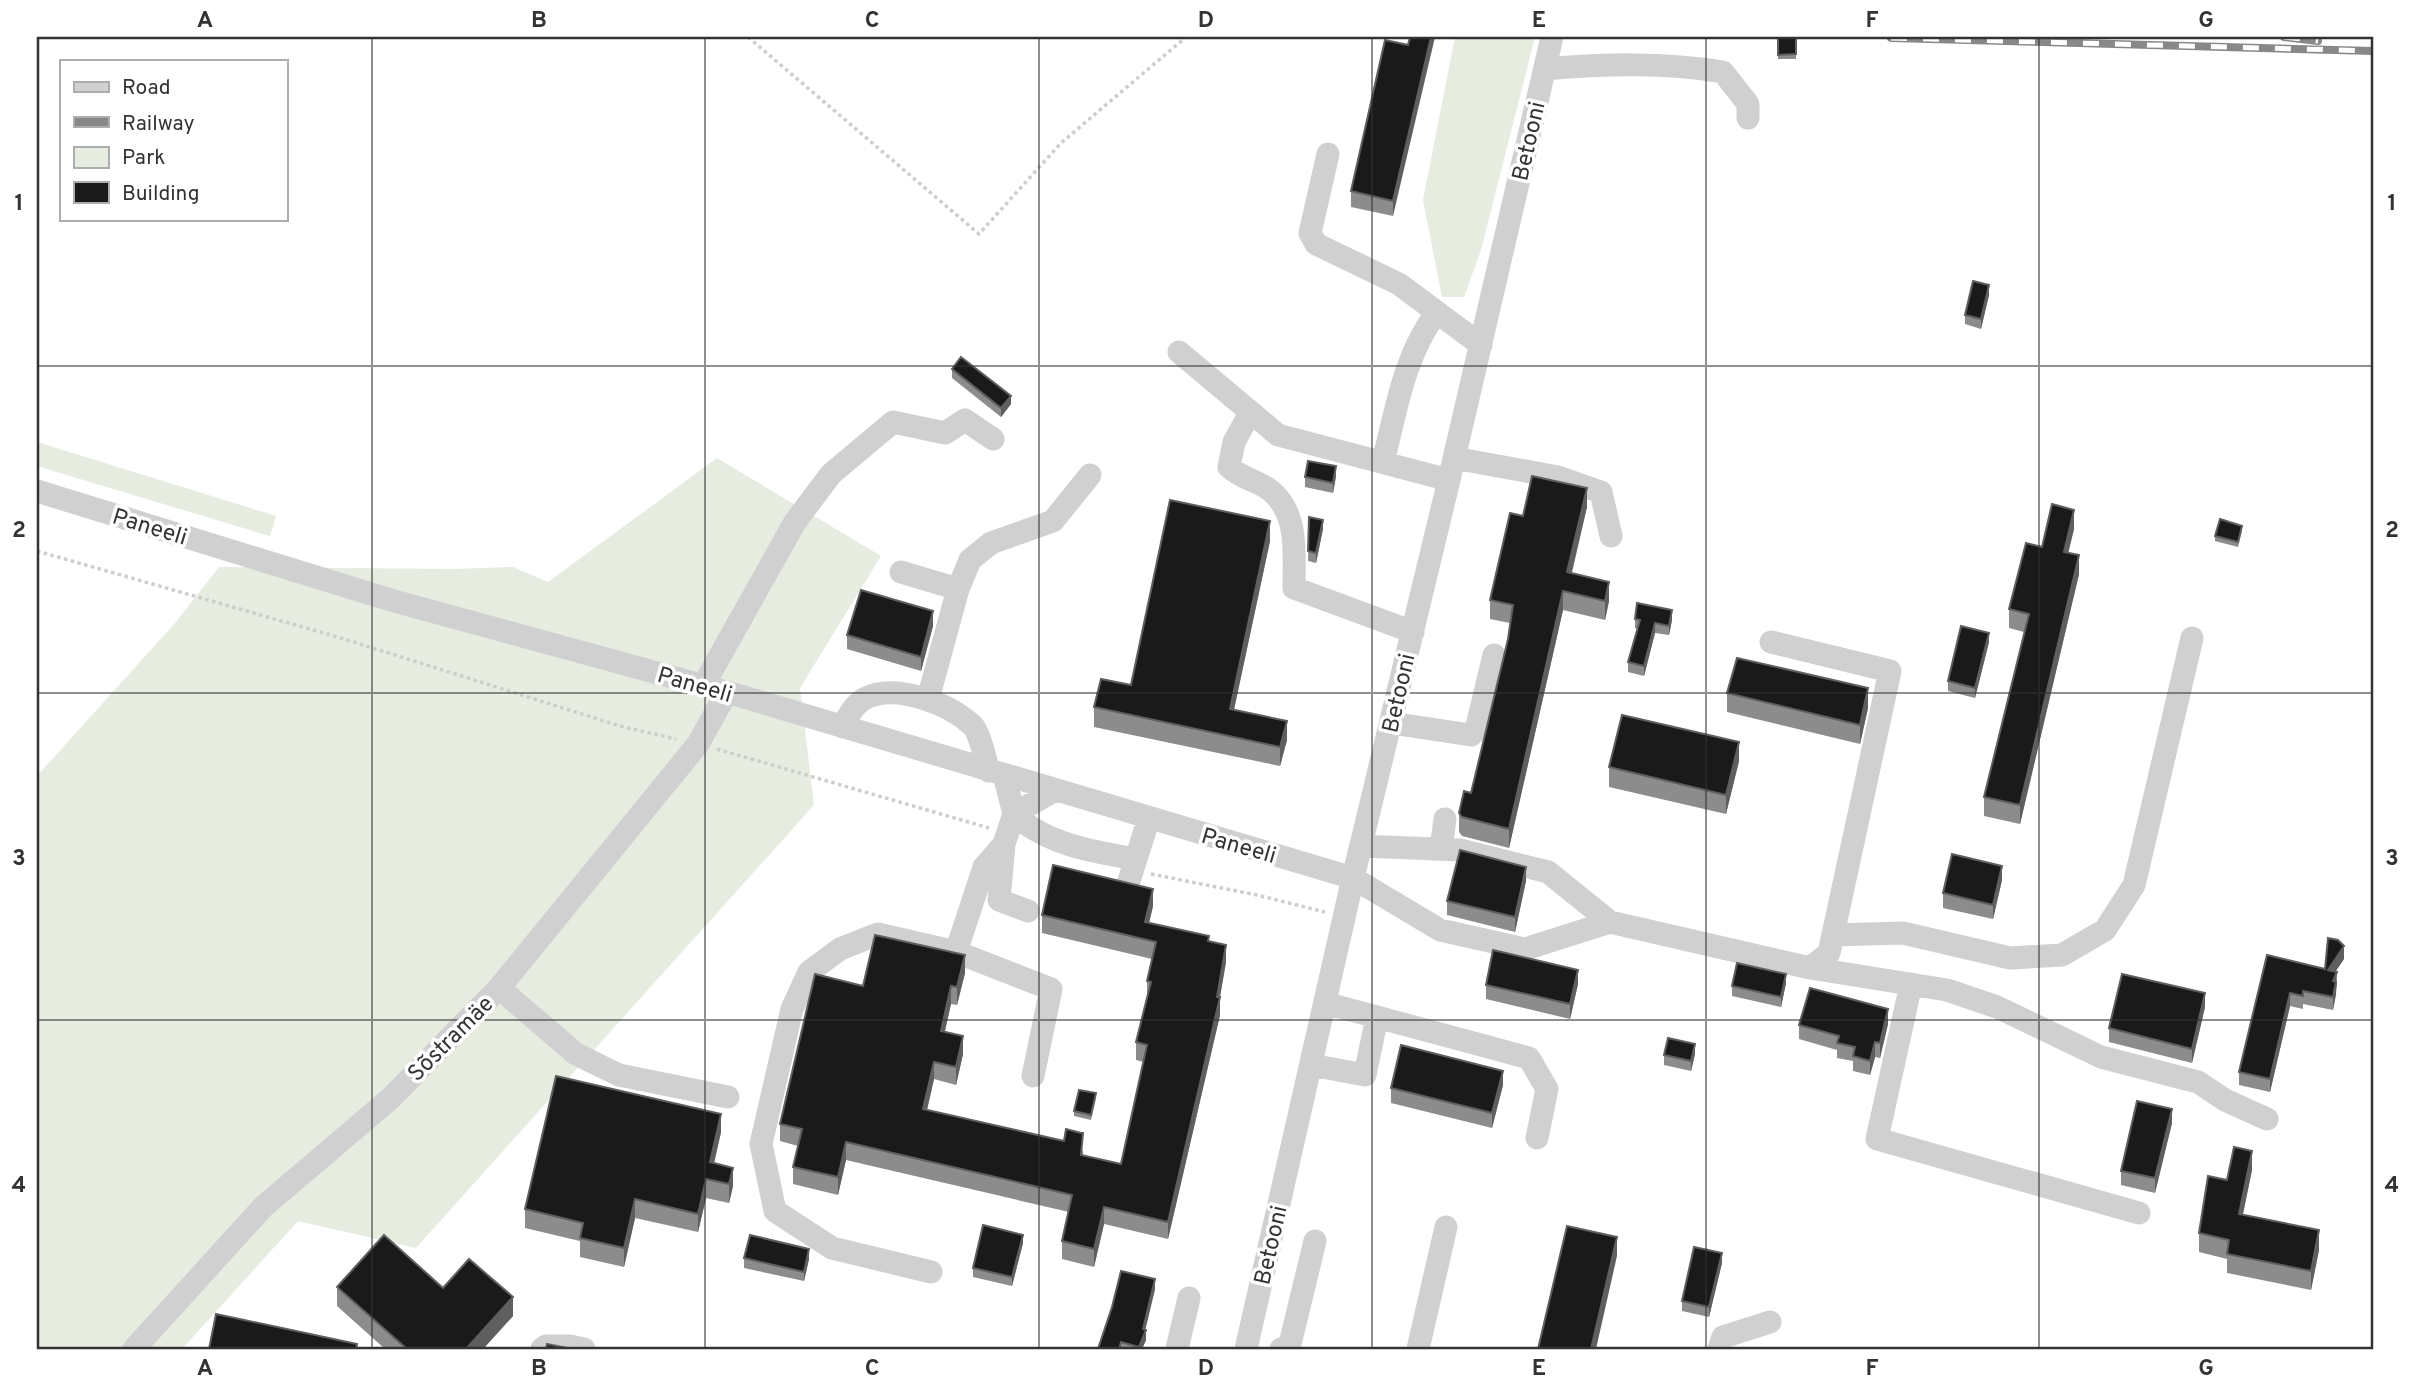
<svg xmlns="http://www.w3.org/2000/svg" width="2411" height="1386" viewBox="0 0 2411 1386" font-family="Overpass,sans-serif">
	<style>
		.green { fill: #e6ecdf }
		.lines { fill: none; stroke-linecap: round; stroke-linejoin: round }
		.path { stroke: #cdcdcd; stroke-width: 3.5; stroke-dasharray: 3.5 3.5; stroke-linecap: butt }
		.minor { stroke: #d0d0d0; stroke-width: 23 }
		.rail-casing { stroke: #888; stroke-width: 8 }
		.rail { stroke: #fff; stroke-width: 5; stroke-dasharray: 16; stroke-linecap: butt }
		.wall { fill: #8c8c8c }
		.shaded-wall { fill: #5f5f5f }
		.building { fill: #1a1a1a; stroke: #5f5f5f; stroke-width: 2 }
		.grid { fill: none; stroke: #333; stroke-width: 2; stroke-opacity: 0.55 }
		.labels { text-anchor: middle; stroke-width: 7; stroke-linejoin: round; paint-order: stroke }
		.street-label { font-size: 23px; fill: #333; stroke: #fff }
		.neatline { fill: none; stroke: #333; stroke-width: 2.5 }
		.grid-label { font-size: 23px; text-anchor: middle; font-weight: bold; fill: #333 }
	</style>
	<rect width="100%" height="100%" fill="#fff"/>
	<!-- green -->
	<path class="green" d="M1455 37H1535L1481 250 1464 297H1442L1423 200Z
		M37 442 276 516 270 536 37 466Z
		M717 458 881 556 800 688 814 805 416 1248 298 1221 182 1349H37V776L175 623 219 567 455 569 513 567 548 582Z"/>
	<g class="lines">
		<!-- path -->
		<path class="path" d="M748 37 979 234 1061 143 1186 37
			M37 551 341 638 620 726 676 739
			M717 749 989 828
			M1151 874 1257 895 1325 912"/>
		<!-- minor -->
		<path class="minor" d="M1545 69C1604 64 1664 62 1723 72L1748 104V118
			M1328 154 1310 233 1316 244 1399 284 1481 345
			M1179 352 1278 435 1449 480
			M1250 413 1234 442 1229 467C1244 480 1259 481 1271 491 1299 514 1294 555 1294 588L1413 632
			M1454 458 1558 477 1601 492 1611 536
			M1383 462C1396 411 1404 355 1437 312
			M37 491 394 601 727 692 1353 878 1440 930 1525 949 1610 922 1810 968 1829 953 1890 671 1771 642
			M901 572 958 589 928 699
			M958 589 970 560 991 543 1053 521 1090 475
			M703 686 795 522 831 474 893 422 945 433 965 420 993 439
			M1391 723 1471 735 1476 730 1494 655
			M843 727C848 716 854 704 866 698 897 683 949 704 972 725 980 732 985 760 989 771
			M1004 775 1014 814 1004 844 999 900 1028 911
			M1055 790 1014 814C1045 844 1094 852 1136 859
			M1004 844 984 867 956 952 1051 989 1033 1076
			M1362 846 1460 850 1548 872 1610 922
			M1441 849 1445 819
			M1128 884 1149 818
			M1833 935 1903 933 2010 958 2062 955 2105 930 2134 885 2192 638
			M1810 968 1947 990 1997 1007 2101 1057 2198 1082 2225 1100 2267 1119
			M1911 984 1877 1139 2139 1213
			M499 988 576 1054 619 1075 728 1097
			M1325 1003 1529 1058 1547 1089 1537 1138
			M1311 1065 1365 1075 1377 1017
			M931 1272 832 1248 775 1211 761 1144 792 1009 809 972 840 949 878 934 956 952
			M134 1349 263 1207 391 1098 499 988 698 744 727 692
			M542 1349 546 1346H570L584 1349
			M1177 1349 1189 1298
			M1246 1349 1353 878 1449 480 1552 37
			M1281 1349 1289 1348 1315 1241
			M1418 1349 1446 1227
			M1719 1349 1723 1337 1770 1322"/>
		<!-- rail casing -->
		<g class="rail-casing">
			<path id="rail" d="M2284 37 2318 41
				M1891 38 2374 51"/>
		</g>
		<!-- rail -->
		<use href="#rail" class="rail"/>
	</g>
	<!-- wall -->
	<path class="wall" d="M1778 37H1796V59H1778Z
		M1408 45 1393 216 1351 207V191Z
		M1989 295 1981 329 1965 324V315Z
		M952 369 1011 404 1001 417 952 378Z
		M1336 476 1333 493 1305 487V477Z
		M1587 507 1572 573 1609 601 1605 620 1563 610 1509 848 1462 836 1459 832V813L1471 793 1508 639 1510 623 1490 619V600L1523 516Z
		M1309 517 1323 529 1316 563 1308 561Z
		M2074 529 2068 553 2079 574 2020 824 1984 816V797L2024 632 2009 628V609L2042 547Z
		M2242 531 2238 547 2215 541V536Z
		M1270 541 1234 710 1287 740 1280 766 1094 727V707L1131 685Z
		M1635 619 1672 620 1669 635 1655 633 1644 676 1628 672V662L1637 629 1635 628Z
		M933 626 921 671 847 649V635Z
		M1989 642 1975 698 1948 691V681Z
		M1727 693 1868 708 1860 744 1727 712Z
		M1739 761 1726 814 1609 787V767Z
		M2002 880 1993 919 1943 908V893Z
		M1526 881 1515 932 1447 915V901Z
		M1153 906 1149 923 1209 941 1226 962 1220 997V1015L1168 1239 1104 1224 1094 1267 1062 1259V1241L1069 1212 846 1160 838 1195 793 1184V1167L798 1146 780 1141V1124L863 986 965 973 957 1005 951 1004 945 1031 963 1054 956 1085 934 1079 927 1110 1083 1151V1155L1121 1164 1144 1062 1136 1060V1042L1147 997V981L1152 959 1042 933V915Z
		M2267 955 2325 969 2344 959 2335 971 2337 985 2333 1010 2303 1004V1009L2290 1006 2270 1092 2239 1085V1072Z
		M1786 983 1781 1007 1732 996V986Z
		M1578 984 1570 1019 1486 999V985Z
		M2205 1007 2192 1063 2109 1042V1028Z
		M1888 1024 1880 1058 1875 1057 1870 1075 1853 1071V1061L1837 1058V1050L1799 1039V1025Z
		M1695 1054 1691 1071 1664 1065V1055Z
		M1503 1085 1492 1128 1391 1103V1088Z
		M1096 1098 1091 1120 1074 1116V1111Z
		M2172 1123 2155 1193 2121 1185V1171Z
		M721 1132 714 1163 733 1186 729 1203 706 1198 698 1232 635 1218 624 1267 580 1257V1241L525 1228V1209Z
		M2252 1170 2243 1214 2319 1250 2311 1290 2227 1273V1259L2199 1252V1233L2227 1180Z
		M1023 1243 1012 1286 973 1277V1268Z
		M744 1258 809 1259 804 1281 744 1268Z
		M1722 1263 1709 1317 1682 1311V1301Z
		M337 1287 443 1288 513 1316 483 1349H385L337 1306Z
		M1155 1289 1145 1330 1146 1340 1142 1349H1098Z"/>
	<!-- shaded-wall -->
	<path class="shaded-wall" d="M1431 37H1435L1393 216V201Z
		M1989 285V295L1981 329V319Z
		M1011 396V404L1001 417V408Z
		M1336 466V476L1333 493V483Z
		M1587 488V507L1567 591V572Z
		M2074 510V529L2064 570V552Z
		M1323 520V529L1316 563V553Z
		M1270 521V541L1230 728V709Z
		M2079 555V574L2020 824V805Z
		M1609 582V601L1605 620V601Z
		M1563 591V610L1509 848V829Z
		M1672 610V620L1669 635V626Z
		M933 611V626L921 671V657Z
		M1655 623V633L1644 676V666Z
		M1989 633V642L1975 698V688Z
		M1868 688V708L1860 744V725Z
		M1287 721V740L1280 766V747Z
		M1739 742V761L1726 814V795Z
		M2002 866V880L1993 919V905Z
		M1526 867V881L1515 932V917Z
		M1153 889V906L1145 940V922Z
		M1226 945V962L1219 1002 1220 997V1015L1168 1239V1222L1217 997Z
		M2344 946V959L2328 983V970Z
		M965 955V973L957 1005V987Z
		M1578 970V984L1570 1019V1004Z
		M2337 972 2336 995 2333 1010V981Z
		M1786 974V983L1781 1007V997Z
		M951 986V1004L941 1048V1031Z
		M2205 993V1007L2192 1063V1049Z
		M2290 993V1006L2270 1092V1079Z
		M1888 1009V1024L1880 1058V1043Z
		M963 1036V1054L956 1085V1067Z
		M1875 1042V1057L1870 1075V1061Z
		M1695 1044V1054L1691 1071V1061Z
		M934 1062V1079L923 1127V1109Z
		M1503 1071V1085L1492 1128V1113Z
		M2172 1109V1123L2155 1193V1178Z
		M721 1114V1132L710 1181V1162Z
		M846 1142V1160L838 1195V1177Z
		M2252 1151V1170L2239 1233V1214Z
		M733 1168V1186L729 1203V1184Z
		M706 1179V1198L698 1232V1214Z
		M635 1199V1218L624 1267V1248Z
		M1104 1207V1224L1094 1267V1249Z
		M2319 1230V1250L2311 1290V1271Z
		M1023 1235V1243L1012 1286V1277Z
		M1617 1237V1256L1596 1349H1591Z
		M809 1249V1259L804 1281V1272Z
		M1722 1253V1263L1709 1317V1307Z
		M1155 1279V1289L1145 1331 1146 1330V1340L1142 1349H1139Z
		M513 1297V1316L483 1349H466Z"/>
	<!-- building -->
	<path class="building" d="M1410 37H1431L1393 201 1351 191 1385 40 1408 45Z
		M1778 37H1796V54L1778 55Z
		M1973 281 1989 285 1981 319 1965 315Z
		M961 357 1011 396 1001 408 952 369Z
		M1308 461 1336 466 1333 483 1305 477Z
		M1532 476 1587 488 1567 572 1609 582 1605 601 1563 591 1509 829 1462 817 1459 813 1464 791 1471 793 1508 639 1513 605 1490 600 1510 513 1523 516Z
		M1170 500 1270 521 1230 709 1287 721 1280 747 1094 707 1101 679 1131 685Z
		M2052 504 2074 510 2064 552 2079 555 2020 805 1984 797 2029 614 2009 609 2026 543 2042 547Z
		M1309 517 1323 520 1316 553 1308 551Z
		M2220 519 2242 526 2238 542 2215 536Z
		M861 590 933 611 921 657 847 635Z
		M1637 603 1672 610 1669 626 1655 623 1644 666 1628 662 1640 620 1635 619Z
		M1961 626 1989 633 1975 688 1948 681Z
		M1737 658 1868 688 1860 725 1727 693Z
		M1622 715 1739 742 1726 795 1609 767Z
		M1460 850 1526 867 1515 917 1447 901Z
		M1952 854 2002 866 1993 905 1943 893Z
		M1053 865 1153 889 1145 922 1209 936 1208 941 1226 945 1217 997H1220L1168 1222 1104 1207 1094 1249 1062 1241 1072 1195 846 1142 838 1177 793 1167 802 1129 780 1124 815 974 863 986 875 935 965 955 957 987 951 986 941 1031 963 1036 956 1067 934 1062 923 1109 1064 1141 1066 1129 1081 1133H1083L1081 1155 1121 1164 1147 1045 1136 1042 1151 982 1147 981 1156 942 1042 915Z
		M2328 938 2338 940 2344 946 2328 970 2337 972 2333 981 2336 982 2333 997 2303 991V996L2290 993 2270 1079 2239 1072 2267 955 2325 969Z
		M1493 950 1578 970 1570 1004 1486 985Z
		M1737 963 1786 974 1781 997 1732 986Z
		M2122 974 2205 993 2192 1049 2109 1028Z
		M1810 988 1888 1009 1880 1043 1875 1042 1870 1061 1853 1056 1855 1047 1837 1043 1839 1036 1799 1025Z
		M1668 1038 1695 1044 1691 1061 1664 1055Z
		M1401 1045 1503 1071 1492 1113 1391 1088Z
		M556 1076 721 1114 710 1162 733 1168 729 1184 706 1179 698 1214 635 1199 624 1248 580 1238 583 1223 525 1209Z
		M1079 1090 1096 1093 1091 1115 1074 1111Z
		M2137 1101 2172 1109 2155 1178 2121 1171Z
		M2234 1147 2252 1151 2239 1214 2319 1230 2311 1271 2227 1254 2229 1240 2199 1233 2208 1176 2227 1180Z
		M983 1225 1023 1235 1012 1277 973 1268Z
		M1567 1226 1617 1237 1591 1349H1538Z
		M384 1235 443 1288 469 1259 513 1297 466 1349H407L337 1287Z
		M750 1235 809 1249 804 1272 744 1258Z
		M1694 1247 1722 1253 1709 1307 1682 1301Z
		M1121 1271 1155 1279 1143 1329 1146 1330 1139 1347 1121 1342 1119 1349H1098L1112 1307Z
		M216 1314 357 1344 356 1349H209Z
		M547 1344 572 1349H546Z"/>
	<!-- grid -->
	<path class="grid" d="M372 37V1349M705 37V1349M1039 37V1349M1372 37V1349M1706 37V1349M2039 37V1349M37 366H2374M37 693H2374M37 1020H2374"/>
	<g class="labels">
		<!-- street labels -->
		<g class="street-label">
			<text transform="translate(1528 141) rotate(-77)" y="8">Betooni</text>
			<text transform="translate(150 526) rotate(17)" y="8">Paneeli</text>
			<text transform="translate(695 684) rotate(16)" y="8">Paneeli</text>
			<text transform="translate(1398 693) rotate(-77)" y="8">Betooni</text>
			<text transform="translate(1239 845) rotate(16)" y="8">Paneeli</text>
			<text transform="translate(450 1038) rotate(-45)" y="8">Sõstramäe</text>
			<text transform="translate(1270 1245) rotate(-77)" y="8">Betooni</text>
		</g>
	</g>
	<!-- border -->
	<rect width="2411" height="1386" fill="none" stroke="#ffffff" stroke-width="77"/>
	<!-- legend -->
	<rect x="60" y="60" width="228" height="161" fill="#ffffff" stroke="#adadad" stroke-width="2"/>
	<rect x="74" y="82" width="35" height="10" fill="#d0d0d0" stroke="#adadad" stroke-width="2"/>
	<text x="122" y="94" font-size="21" fill="#333333">Road</text>
	<rect x="74" y="117" width="35" height="10" fill="#888888" stroke="#adadad" stroke-width="2"/>
	<text x="122" y="130" font-size="21" fill="#333333">Railway</text>
	<rect x="74" y="147" width="35" height="21" fill="#e6ecdf" stroke="#adadad" stroke-width="2"/>
	<text x="122" y="164" font-size="21" fill="#333333">Park</text>
	<rect x="74" y="182" width="35" height="21" fill="#1a1a1a" stroke="#adadad" stroke-width="2"/>
	<text x="122" y="200" font-size="21" fill="#333333">Building</text>
	<rect x="38" y="38" width="2334" height="1310" class="neatline"/>
	<g class="grid-label">
		<text x="205" y="27">A</text>
		<text x="539" y="27">B</text>
		<text x="872" y="27">C</text>
		<text x="1206" y="27">D</text>
		<text x="1539" y="27">E</text>
		<text x="1872" y="27">F</text>
		<text x="2206" y="27">G</text>
		<text x="19" y="210">1</text>
		<text x="2392" y="210">1</text>
		<text x="19" y="537">2</text>
		<text x="2392" y="537">2</text>
		<text x="19" y="865">3</text>
		<text x="2392" y="865">3</text>
		<text x="19" y="1192">4</text>
		<text x="2392" y="1192">4</text>
		<text x="205" y="1375">A</text>
		<text x="539" y="1375">B</text>
		<text x="872" y="1375">C</text>
		<text x="1206" y="1375">D</text>
		<text x="1539" y="1375">E</text>
		<text x="1872" y="1375">F</text>
		<text x="2206" y="1375">G</text>
	</g>
</svg>
